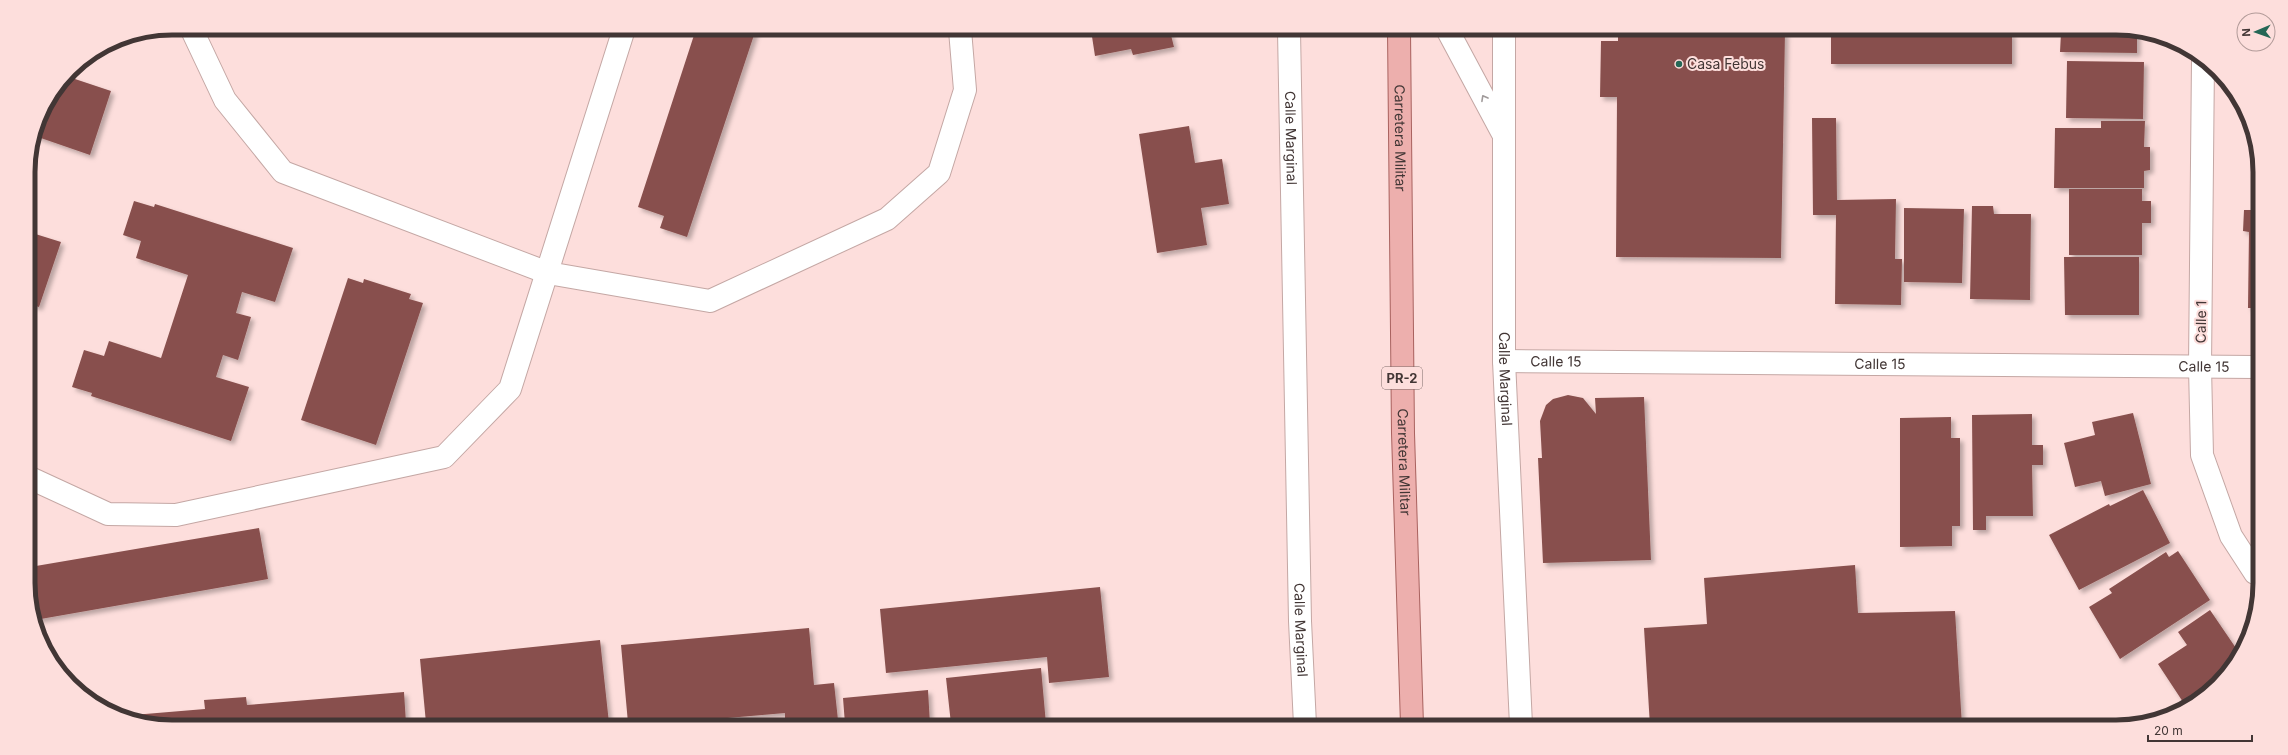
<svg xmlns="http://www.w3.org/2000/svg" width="2288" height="755" viewBox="0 0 2288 755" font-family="Inter,sans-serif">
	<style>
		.building { fill: #88504d; filter: url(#shadow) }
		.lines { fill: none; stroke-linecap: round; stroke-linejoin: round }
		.minor-casing { stroke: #c4a7a4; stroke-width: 24 }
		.major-casing { stroke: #a9625f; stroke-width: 24 }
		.minor { stroke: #fff; stroke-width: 22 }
		.major { stroke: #edafad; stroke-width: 22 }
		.oneway { stroke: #a09a9a }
		.poi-dot { fill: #256756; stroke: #fddedc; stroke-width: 1.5 }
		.labels { text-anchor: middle; stroke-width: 4; stroke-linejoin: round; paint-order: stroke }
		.shield { fill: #fddedc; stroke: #7a6867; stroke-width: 1 }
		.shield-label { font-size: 13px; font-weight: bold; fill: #423635 }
		.poi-label { font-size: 14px; fill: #423635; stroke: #fddedc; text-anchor: start }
		.street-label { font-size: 14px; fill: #423635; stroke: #fddedc }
		.rim { fill: none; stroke: #423635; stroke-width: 5 }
	</style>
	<defs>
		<filter id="shadow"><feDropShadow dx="3.5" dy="3.5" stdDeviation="2" flood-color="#0004"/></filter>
	</defs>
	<rect width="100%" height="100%" fill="#fddedc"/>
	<!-- building -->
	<path class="building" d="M696 29H756L687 237 660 228 664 216 638 207Z
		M1091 30 1170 31 1174 47 1133 55 1131 49 1095 56Z
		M1618 32H1785L1781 258 1616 257 1617 97H1600L1601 41H1618Z
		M1831 32 2012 33V64H1831Z
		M2061 33H2137V53L2060 52Z
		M2067 61 2144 62 2143 119 2066 118Z
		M66 76 111 91 90 155 35 136 39 117Z
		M1812 118H1836L1837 200 1896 199 1895 259H1902L1901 305 1835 304 1836 215H1813Z
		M2101 121H2145L2144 147H2150V170L2144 171V188H2054L2055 128H2101Z
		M1189 126 1195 163 1222 159 1229 204 1201 208 1207 245 1157 253 1139 134Z
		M2251 132 2257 144V177H2251Z
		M2069 189H2142V201H2151V223H2142V255H2069Z
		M134 201 154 207 155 204 293 248 275 302 242 292 236 313 251 317 238 360 223 355 216 377 249 387 231 441 91 396 92 393 72 387 84 350 104 356 109 341 161 358 188 275 136 258 141 241 123 235Z
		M1972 206H1993L1994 214H2031L2030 300 1970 299Z
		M1904 208 1964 209 1962 283 1904 282Z
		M2244 210H2257V308H2248L2249 232 2243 231Z
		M29 232 61 242 39 307 29 304Z
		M2064 257H2139V315H2065Z
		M348 278 363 283 364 279 411 294 409 299 423 303 376 445 301 420Z
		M1568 395 1583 398 1596 414 1595 398 1644 397 1651 560 1543 563 1538 458H1542L1540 421 1546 405 1553 399Z
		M2133 413 2151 484 2105 496 2101 481 2075 487 2064 443 2095 435 2092 422Z
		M2032 414V445H2043V465H2032L2033 516H1986V530H1973L1972 415Z
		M1951 417V438H1960V526H1952V546L1900 547V418Z
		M2143 490 2170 543 2079 590 2049 535 2109 504 2110 506Z
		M259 528 268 579 35 620 31 611 30 567Z
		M2178 551 2210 600 2120 659 2089 607 2112 593 2109 589 2166 552 2169 557Z
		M1855 565 1858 613 1955 611 1962 726H1650L1644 628 1707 624 1704 578Z
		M1100 587 1109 677 1049 683 1047 657 886 673 880 609Z
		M2210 610 2240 654 2236 663 2217 683 2215 681 2183 702 2158 664 2187 645 2178 632Z
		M809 628 814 685 834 683 838 720 791 724 790 718H785V713L693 721V723H628L621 645Z
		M600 640 609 723H426L420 659Z
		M1041 668 1046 724H951L946 678Z
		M928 690 930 724H845L843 698Z
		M404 692 406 723 135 722 121 716 205 709 204 700 246 697 247 705Z"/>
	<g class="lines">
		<!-- minor casing -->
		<g class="minor-casing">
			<g id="minor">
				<path d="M191 28 225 100 283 172 548 273 710 301 887 219 939 173 965 90 960 30"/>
				<path id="s1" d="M1289 31 1300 621 1305 725"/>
				<path d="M1448 31 1502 132"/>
				<path id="s2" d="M1504 31V361L1521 725"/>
				<path d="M2203 60 2200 367 2202 455 2231 536 2255 573"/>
				<path id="s3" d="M1504 361 2256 367"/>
				<path d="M30 478 108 514 176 515 444 457 510 389 624 29"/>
			</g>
		</g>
		<!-- major casing -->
		<g class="major-casing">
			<g id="major">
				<path id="s4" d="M1399 31 1403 433 1412 725"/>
			</g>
		</g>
		<!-- minor -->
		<use href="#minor" class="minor"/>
		<!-- major -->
		<use href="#major" class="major"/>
	</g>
	<!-- one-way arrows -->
	<defs><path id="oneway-chevron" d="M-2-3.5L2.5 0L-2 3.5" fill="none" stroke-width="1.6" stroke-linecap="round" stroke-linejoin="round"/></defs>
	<use class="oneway" href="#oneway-chevron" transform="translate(1484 98) rotate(-119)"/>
	<!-- markers -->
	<circle class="poi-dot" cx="1679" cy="64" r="4"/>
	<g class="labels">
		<!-- shield labels -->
		<rect class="shield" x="1382" y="367" width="40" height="22" rx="3"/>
		<g class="shield-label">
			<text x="1402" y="383">PR-2</text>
		</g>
		<!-- poi labels -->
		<g class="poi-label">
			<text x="1687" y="69">Casa Febus</text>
		</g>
		<!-- street labels -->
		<g class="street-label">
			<text dy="5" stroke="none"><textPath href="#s1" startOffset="107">Calle Marginal</textPath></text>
			<text dy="5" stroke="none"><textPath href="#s4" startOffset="107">Carretera Militar</textPath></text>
			<text transform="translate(2201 322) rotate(-89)" y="5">Calle 1</text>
			<text dy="5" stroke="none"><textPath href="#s3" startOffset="52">Calle 15</textPath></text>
			<text dy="5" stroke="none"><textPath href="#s3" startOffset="376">Calle 15</textPath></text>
			<text dy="5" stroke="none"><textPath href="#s3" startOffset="700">Calle 15</textPath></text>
			<text dy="5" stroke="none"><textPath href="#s2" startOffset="348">Calle Marginal</textPath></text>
			<text dy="5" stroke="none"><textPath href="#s4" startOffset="431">Carretera Militar</textPath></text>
			<text dy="5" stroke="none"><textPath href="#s1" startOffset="599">Calle Marginal</textPath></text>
		</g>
	</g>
	<!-- crop -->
	<path d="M0 0H2288V755H0ZM172 35H2116A137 137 0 0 1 2253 172V583A137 137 0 0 1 2116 720H172A137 137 0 0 1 35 583V172A137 137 0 0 1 172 35Z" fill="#fddedc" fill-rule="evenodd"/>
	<path class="rim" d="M172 35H2116A137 137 0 0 1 2253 172V583A137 137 0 0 1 2116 720H172A137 137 0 0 1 35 583V172A137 137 0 0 1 172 35Z"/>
	<!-- north arrow -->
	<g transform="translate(2256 32) rotate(268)"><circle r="19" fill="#fddedc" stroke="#b29b99"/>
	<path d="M0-3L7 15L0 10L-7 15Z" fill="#256756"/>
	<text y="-6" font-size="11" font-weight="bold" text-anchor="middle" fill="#423635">N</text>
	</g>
	<!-- scale -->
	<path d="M2148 735v6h104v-6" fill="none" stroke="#423635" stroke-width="2"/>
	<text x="2154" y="735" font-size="12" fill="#423635" stroke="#fddedc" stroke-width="3" paint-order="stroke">20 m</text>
</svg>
